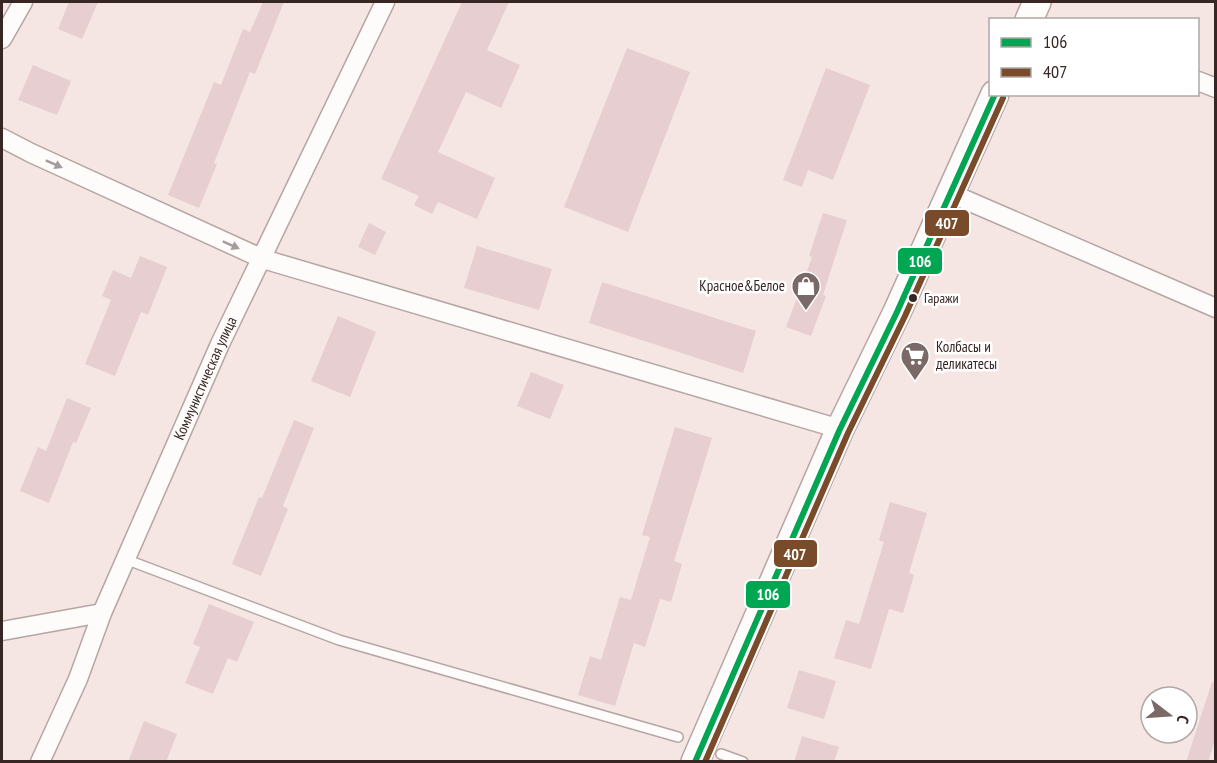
<svg xmlns="http://www.w3.org/2000/svg" width="1217" height="763" viewBox="0 0 1217 763" font-family="'PT Sans Narrow',sans-serif">
	<style>
		.building { fill: #e7ced0 }
		.lines { fill: none; stroke-linecap: round; stroke-linejoin: round }
		.service-casing { stroke: #b5a6a4; stroke-width: 12 }
		.minor-casing { stroke: #b5a6a4; stroke-width: 21 }
		.secondary-casing { stroke: #b5a6a4; stroke-width: 30 }
		.service { stroke: #fefbfb; stroke-width: 9 }
		.minor { stroke: #fefbfb; stroke-width: 18 }
		.secondary { stroke: #fefbfb; stroke-width: 27 }
		.bus-1-casing { stroke: #fff; stroke-width: 10 }
		.bus-2-casing { stroke: #fff; stroke-width: 10 }
		.bus-1 { stroke: #00a651; stroke-width: 6 }
		.bus-2 { stroke: #7a4b2a; stroke-width: 6 }
		.oneway { fill: #a49b9a }
		.bus-dot { fill: #372623; stroke: #fff; stroke-width: 2 }
		.labels { text-anchor: middle; stroke-width: 5; stroke-linejoin: round; paint-order: stroke }
		.bus-label { font-size: 14px; fill: #372623; stroke: #fff; text-anchor: start }
		.poi-label { font-size: 15px; fill: #372623; stroke: #fff; text-anchor: end }
		.street-label { font-size: 15px; fill: #372623; stroke: #fff }
		.line-badge { stroke: #fff; stroke-width: 2 }
		.badge-label { font-size: 16px; text-anchor: middle; font-weight: bold; fill: #fff }
	</style>
	<rect width="100%" height="100%" fill="#f5e6e4"/>
	<!-- building -->
	<path class="building" d="M69 2H98L82 39 58 29Z
		M263 2H284L255 74 250 72 214 163 217 164 199 208 168 195 214 82 221 85 243 29 250 32Z
		M462 2H509L487 50 520 65 501 108 466 92 438 152 495 178 477 219 438 202 432 214 414 205 419 196 381 179Z
		M627 48 690 72 628 232 564 207Z
		M33 65 71 81 57 115 18 100Z
		M826 68 870 85 833 180 808 170 802 187 783 180Z
		M823 213 847 220 823 295 826 296 811 336 786 327 812 257 809 256Z
		M369 223 386 232 375 255 358 247Z
		M477 246 552 269 539 310 464 288Z
		M140 256 167 267 148 315 141 312 115 376 85 364 111 300 102 296 113 270 131 278Z
		M602 282 756 331 743 373 589 323Z
		M338 316 376 332 350 397 311 381Z
		M531 372 564 385 550 419 517 406Z
		M67 398 91 408 76 443 73 442 49 503 20 491 38 447 46 451Z
		M294 420 314 428 283 506 288 509 261 576 232 564 259 497 262 498Z
		M675 427 712 438 674 561 682 564 671 602 660 599 645 647 634 643 615 706 578 695 590 656 601 660 620 597 631 600 650 537 642 535Z
		M890 502 927 513 909 573 914 575 903 613 889 609 871 669 834 658 846 620 859 624 884 542 879 540Z
		M209 604 254 622 237 662 228 658 213 694 185 683 200 647 193 644Z
		M799 670 836 681 824 719 787 708Z
		M1212 682 1215 683V740L1208 762H1186Z
		M144 721 177 734 166 762H128Z
		M802 736 839 747 834 762H794Z"/>
	<g class="lines">
		<!-- service casing -->
		<g class="service-casing">
			<path id="service" d="M125 559 339 640 678 737
				M721 754 743 762"/>
		</g>
		<!-- minor casing -->
		<g class="minor-casing">
			<g id="minor">
				<path d="M2 39 23 2"/>
				<path d="M1198 81 1216 88"/>
				<path d="M2 138 31 153 263 259 840 429"/>
				<path d="M952 194 1216 308"/>
				<path d="M2 631 102 613"/>
				<path id="s1" d="M40 762 78 679 102 613 220 344 385 2"/>
			</g>
		</g>
		<!-- secondary casing -->
		<g class="secondary-casing">
			<path id="secondary" d="M1029 20 1037 2
				M695 762 840 429 897 312 995 94"/>
		</g>
		<!-- service -->
		<use href="#service" class="service"/>
		<!-- minor -->
		<use href="#minor" class="minor"/>
		<!-- secondary -->
		<use href="#secondary" class="secondary"/>
		<!-- bus-1 casing -->
		<g class="bus-1-casing">
			<path id="bus-1" d="M695 762 840 429 897 312 995 94"/>
		</g>
		<!-- bus-2 casing -->
		<g class="bus-2-casing">
			<path id="bus-2" d="M705 762 848 433 905 316 1003 98"/>
		</g>
		<!-- bus-1 -->
		<use href="#bus-1" class="bus-1"/>
		<!-- bus-2 -->
		<use href="#bus-2" class="bus-2"/>
	</g>
	<!-- one-way arrows -->
	<defs><path id="oneway-solid" d="M-6-.8H1V-3.2L6.5 0L1 3.2V.8H-6Z" transform="scale(1.5)"/></defs>
	<g class="oneway">
		<use href="#oneway-solid" transform="translate(54 164) rotate(24)"/>
		<use href="#oneway-solid" transform="translate(231 245) rotate(24)"/>
	</g>
	<!-- icons -->
	<defs>
		<g id="shop-pin" transform="scale(1.5)"><path d="M0 17L-7.5 6A9.5 9.5 0 1 1 7.5 6Z" fill="#7a6967" stroke="#fff"/><path d="M-5-2.5h2.3a2.7 3.5 0 0 1 5.4 0H5L5.5 6h-11ZM-1.5-2.5h3a1.5 2.3 0 0 0-3 0Z" fill="#fff"/></g>
		<g id="supermarket-pin" transform="scale(1.5)"><path d="M0 17L-7.5 6A9.5 9.5 0 1 1 7.5 6Z" fill="#7a6967" stroke="#fff"/><path d="M-6-5.5h2.5l.6 2H6L4.5 2H-2.5L-4.4-4H-6ZM-1.5 3.2a1.3 1.3 0 1 0 .1 0ZM3 3.2a1.3 1.3 0 1 0 .1 0Z" fill="#fff"/></g>
	</defs>
	<g fill-rule="evenodd">
		<use href="#shop-pin" x="806" y="286"/>
		<use href="#supermarket-pin" x="915" y="356"/>
	</g>
	<!-- markers -->
	<circle class="bus-dot" cx="913" cy="298" r="5"/>
	<g class="labels">
		<!-- bus labels -->
		<g class="bus-label">
			<text x="924" y="303">Гаражи</text>
		</g>
		<!-- poi labels -->
		<g class="poi-label">
			<text x="785" y="291">Красное&amp;Белое</text>
			<text x="936" y="352" text-anchor="start">Колбасы и<tspan x="936" dy="17">деликатесы</tspan></text>
		</g>
		<!-- street labels -->
		<g class="street-label">
			<text dy="5" stroke="none"><textPath href="#s1" startOffset="418">Коммунистическая улица</textPath></text>
		</g>
	</g>
	<g class="line-badge">
		<rect x="924" y="209" width="46" height="28" rx="6" fill="#7a4b2a"/>
		<rect x="897" y="247" width="46" height="28" rx="6" fill="#00a651"/>
		<rect x="773" y="539" width="45" height="29" rx="6" fill="#7a4b2a"/>
		<rect x="745" y="580" width="46" height="29" rx="6" fill="#00a651"/>
	</g>
	<g class="badge-label">
		<text x="947" y="229">407</text>
		<text x="920" y="267">106</text>
		<text x="795" y="560">407</text>
		<text x="768" y="600">106</text>
	</g>
	<!-- border -->
	<rect width="1217" height="763" fill="none" stroke="#372623" stroke-width="6"/>
	<!-- legend -->
	<rect x="989" y="18" width="210" height="78" fill="#ffffff" stroke="#afa8a7" stroke-width="1.5"/>
	<rect x="1001" y="38" width="30" height="9" fill="#00a651" stroke="#afa8a7" stroke-width="1.5"/>
	<text x="1043" y="48" font-size="18" fill="#372623">106</text>
	<rect x="1001" y="68" width="30" height="9" fill="#7a4b2a" stroke="#afa8a7" stroke-width="1.5"/>
	<text x="1043" y="78" font-size="18" fill="#372623">407</text>
	<!-- north arrow -->
	<g transform="translate(1169 715) rotate(107)"><circle r="28" fill="#ffffff" stroke="#afa8a7" stroke-width="1.5"/>
	<path d="M0-4.5L10 22L0 15L-10 22Z" fill="#7a6967"/>
	<text y="-9" font-size="16" font-weight="bold" text-anchor="middle" fill="#372623">С</text>
	</g>
</svg>
